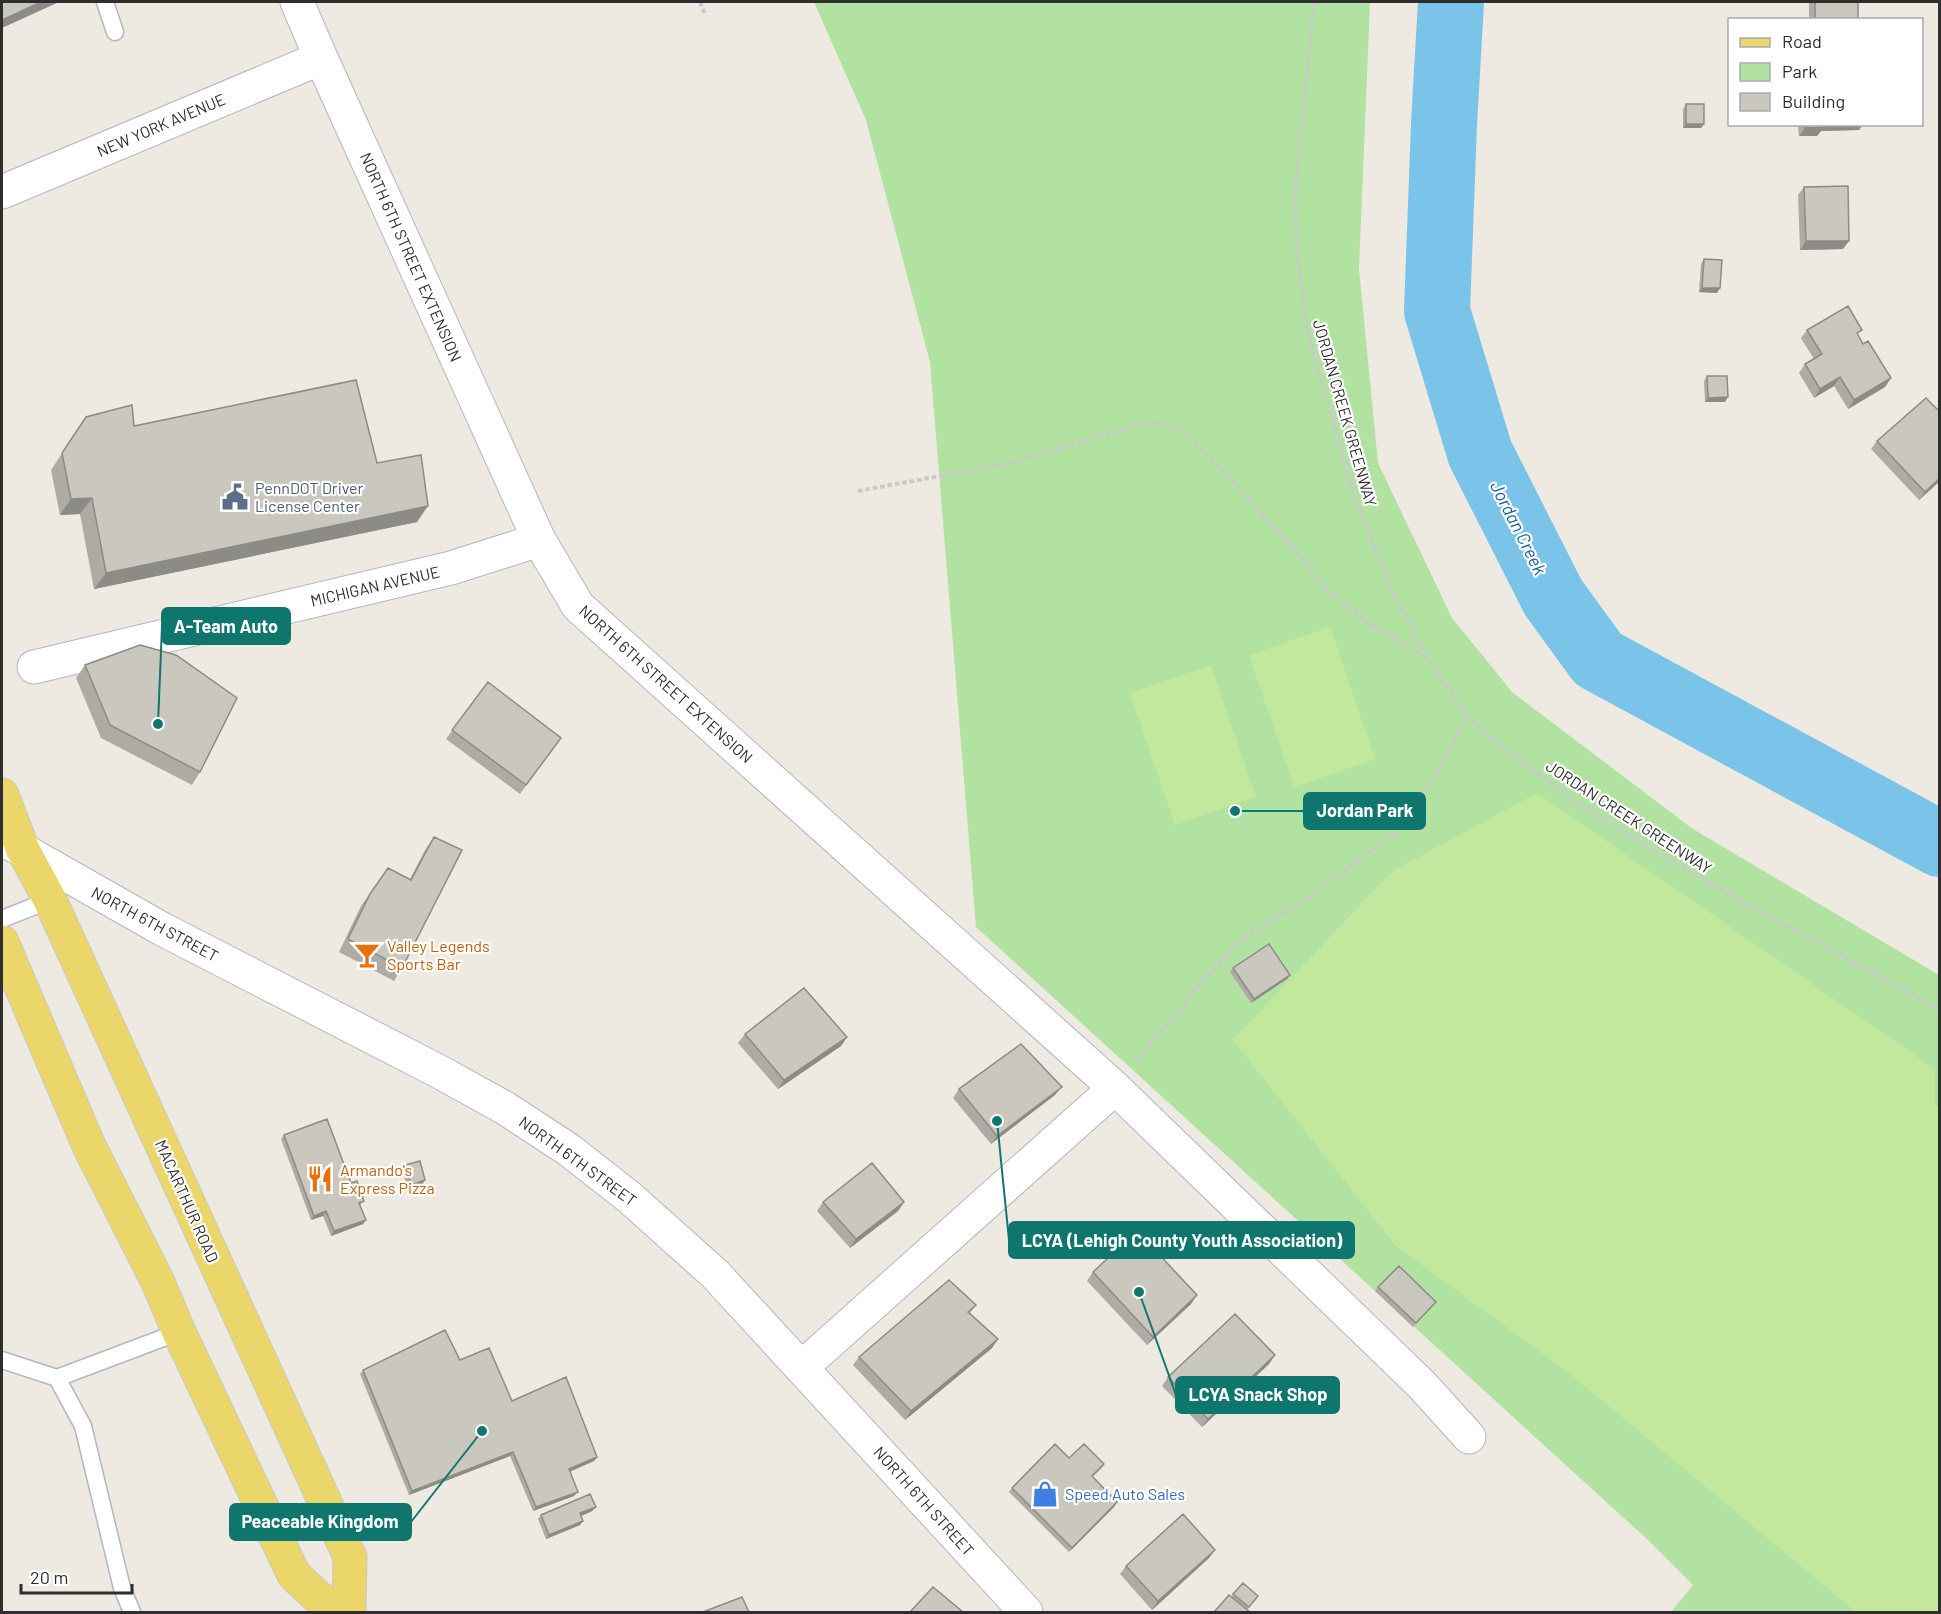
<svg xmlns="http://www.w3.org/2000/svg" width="1941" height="1614" viewBox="0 0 1941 1614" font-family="Barlow,sans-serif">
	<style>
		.green { fill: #b2e2a1 }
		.pitch { fill: #c2e89d }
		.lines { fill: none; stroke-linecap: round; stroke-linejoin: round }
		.river { stroke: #7ac4ea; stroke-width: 66 }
		.lane-casing { stroke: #b4b6c0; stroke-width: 19 }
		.street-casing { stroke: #b4b6c0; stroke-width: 35 }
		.secondary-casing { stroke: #b4b6c0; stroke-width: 35 }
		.primary-casing { stroke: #c9c9c9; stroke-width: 35 }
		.path { stroke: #c9c9c9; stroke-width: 4; stroke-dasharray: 4.5 3; stroke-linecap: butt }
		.lane { stroke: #fff; stroke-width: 16 }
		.street { stroke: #fff; stroke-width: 33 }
		.secondary { stroke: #fff; stroke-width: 33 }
		.primary { stroke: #ebd769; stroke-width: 33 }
		.wall { fill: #aeaba4 }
		.shaded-wall { fill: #8d8b86 }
		.building { fill: #cac7bf; stroke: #8d8b86; stroke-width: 1.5 }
		.labels { text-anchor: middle; stroke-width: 4.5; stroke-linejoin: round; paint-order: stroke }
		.street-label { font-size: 16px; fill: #2e2e2e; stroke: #fff }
		.service-label { font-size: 16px; fill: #4e5e75; stroke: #fff; text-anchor: start }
		.food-label { font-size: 16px; fill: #c56008; stroke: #fff; text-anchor: start }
		.shop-label { font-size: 16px; fill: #366cbe; stroke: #fff; text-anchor: start }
		.water-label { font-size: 18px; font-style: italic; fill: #14629b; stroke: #fff }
		.leader { fill: none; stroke: #0f766e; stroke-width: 2 }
		.callout-dot { fill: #0f766e; stroke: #fff; stroke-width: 2 }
		.callout { fill: #0f766e; stroke: #0f766e; stroke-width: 2 }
		.callout-label { font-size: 18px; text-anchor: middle; font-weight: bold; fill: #fff }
	</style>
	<rect width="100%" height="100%" fill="#eee9e1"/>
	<!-- green -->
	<path class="green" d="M814 2H1370L1359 269 1378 463 1452 618 1513 693 1693 829 1939 975V1612H1671L1693 1585 1648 1540 976 927 930 362 866 120Z"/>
	<!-- pitch -->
	<path class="pitch" d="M1330 627 1375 759 1294 787 1249 655Z
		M1211 665 1256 797 1175 825 1130 693Z
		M1537 793 1935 1069V1106L1940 1107 1939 1612H1856L1569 1373 1396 1246 1233 1040 1391 872Z"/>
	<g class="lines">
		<!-- river -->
		<path class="river" d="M1451 2 1444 124 1437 311 1480 453 1553 597 1598 659 1940 844"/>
		<!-- lane casing -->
		<g class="lane-casing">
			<path id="lane" d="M105 2 115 32
				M2 919 50 900
				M2 1360 57 1378 83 1426 122 1588 132 1612
				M57 1378 179 1332"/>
		</g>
		<!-- street casing -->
		<g class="street-casing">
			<path id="street" d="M297 2 321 58 539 540 578 606 1115 1088 1422 1385 1469 1437
				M2 192 321 58
				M34 667 451 568 539 540
				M802 1367 1115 1088"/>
		</g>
		<!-- secondary casing -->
		<g class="secondary-casing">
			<path id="secondary" d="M2 840 23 850 162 929 438 1071 505 1108 569 1150 629 1197 715 1274 1026 1612"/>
		</g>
		<!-- primary casing -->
		<g class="primary-casing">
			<path id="primary" d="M2 795 23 850 50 900 350 1557 349 1612
				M2 942 89 1146 157 1280 179 1332 294 1575 334 1612"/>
		</g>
		<!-- path -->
		<path class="path" d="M700 2 706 16
			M1314 2 1295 193 1297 249 1307 329 1353 494 1390 586 1427 657 1467 715 1496 742 1572 799 1677 865 1940 1010
			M858 491 1016 462 1148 421 1184 429 1287 541 1326 588 1365 621 1426 657
			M1136 1062 1207 976 1242 938 1304 901 1392 836 1438 771 1467 715"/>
		<!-- lane -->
		<use href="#lane" class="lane"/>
		<!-- street -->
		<use href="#street" class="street"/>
		<!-- secondary -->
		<use href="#secondary" class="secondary"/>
		<!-- primary -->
		<use href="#primary" class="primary"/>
	</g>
	<!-- wall -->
	<path class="wall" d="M1797 2H1858V20H1809V2Z
		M1686 104 1704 124 1701 128H1683V109Z
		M1774 124H1863L1859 130 1821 131 1817 136H1799L1798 125Z
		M1804 187 1843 249 1800 250 1798 195Z
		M1704 259 1717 293 1699 292 1701 264Z
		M1807 330 1858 336 1863 344 1891 378 1885 387 1848 409 1834 386 1814 398 1799 373 1805 364 1814 359 1801 338Z
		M1707 376 1725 402H1705L1704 381Z
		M1940 412V481L1919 500 1871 449 1877 441Z
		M86 417 134 426 377 463 417 522 94 589 80 514 60 515 51 470Z
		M85 665 200 772 192 785 101 738 76 678Z
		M488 682 561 738 520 794 446 739Z
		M434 837 402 968 394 981 339 952 361 906 388 868 410 879 425 850Z
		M1233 968 1290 975 1287 979 1251 1003 1230 972Z
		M745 1034 847 1037 841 1046 778 1089 738 1043Z
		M959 1089 1055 1095 991 1144 953 1098Z
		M284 1135 351 1183 364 1201 360 1205 366 1220 363 1224 331 1236 323 1216 311 1220 281 1139Z
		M405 1165 422 1185 408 1189 402 1169Z
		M823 1202H904L898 1211 850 1248 817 1211Z
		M1093 1272 1191 1304 1147 1345 1087 1281Z
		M1378 1287 1436 1302 1413 1327 1375 1291Z
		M976 1305 970 1313 998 1339 992 1348 905 1420 853 1365 859 1357Z
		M1269 1364 1202 1427 1162 1386 1168 1377Z
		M363 1370 512 1401 597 1457 594 1461 570 1472 574 1496 533 1511 510 1456 409 1495 360 1374Z
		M1069 1458 1104 1464 1101 1469 1092 1477 1117 1502 1114 1507 1069 1552 1009 1492 1012 1488Z
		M596 1507 592 1511 581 1516 583 1521 580 1525 546 1539 538 1519 541 1515Z
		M1209 1558 1152 1610 1120 1574 1126 1566Z
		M1243 1583 1255 1600 1247 1610 1231 1597Z"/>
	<!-- shaded-wall -->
	<path class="shaded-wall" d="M41 2H59L2 28V20Z
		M1686 124H1704L1701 128H1683Z
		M1821 124H1863L1859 130 1821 131 1817 136H1799L1805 128Z
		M1806 241H1849L1843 249 1800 250Z
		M1702 288H1720L1717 293 1699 292Z
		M1840 377 1834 386 1814 398 1820 389Z
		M1891 378 1885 387 1848 409 1854 400Z
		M1728 397 1725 402H1705L1708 398Z
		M1940 478V481L1919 500 1925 492Z
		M92 498 80 514 60 515 71 499Z
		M428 506 417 522 94 589 106 573Z
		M1290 975 1287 979 1251 1003 1254 999Z
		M847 1037 841 1046 778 1089 784 1080Z
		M1062 1087 1055 1095 991 1144 997 1136Z
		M425 1180 422 1185 408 1189 411 1185Z
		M904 1202 898 1211 850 1248 856 1239Z
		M326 1211 323 1216 311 1220 314 1216Z
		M366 1220 363 1224 331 1236 334 1231Z
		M1197 1295 1191 1304 1147 1345 1153 1337Z
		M998 1339 992 1348 905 1420 911 1411Z
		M1275 1355 1269 1364 1202 1427 1208 1419Z
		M513 1452 510 1456 409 1495 412 1491Z
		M597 1457 594 1461 566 1473 569 1469Z
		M578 1492 574 1496 533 1511 536 1507Z
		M1117 1502 1114 1507 1069 1552 1072 1548Z
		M596 1507 592 1511 577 1518 580 1513Z
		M583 1521 580 1525 546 1539 549 1535Z
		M1215 1550 1209 1558 1152 1610 1158 1601Z"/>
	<!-- building -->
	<path class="building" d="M2 2H41L2 20Z
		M1815 2H1858V20H1815Z
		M1686 104H1704V124H1686Z
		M1804 124H1823V127L1805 128Z
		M1848 186 1849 241H1806L1804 187Z
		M1704 259 1722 260 1720 288H1702Z
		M1848 306 1862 330 1857 333 1863 344 1868 341 1891 378 1854 400 1840 377 1820 389 1805 364 1822 354 1807 330Z
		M1707 376H1727L1728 397 1708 398Z
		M356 380 377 463 421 455 428 506 106 573 92 498 71 499 62 453 86 417 132 405 134 426Z
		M1926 398 1940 412V478L1925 492 1877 441Z
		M140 645 176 655 237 698 200 772 110 725 85 665Z
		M488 682 561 738 526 785 452 730Z
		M434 837 462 850 402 968 348 939 370 894 388 868 411 880Z
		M1269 944 1290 975 1254 999 1233 968Z
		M804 988 847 1037 784 1080 745 1034Z
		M1021 1044 1062 1087 997 1136 959 1089Z
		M327 1119 351 1183 357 1181 364 1201 359 1203 366 1220 334 1231 326 1211 314 1216 284 1135Z
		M420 1161 425 1180 411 1185 405 1165Z
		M872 1163 904 1202 856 1239 823 1202Z
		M1137 1231 1197 1295 1153 1337 1093 1272Z
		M1399 1266 1436 1302 1416 1323 1378 1287Z
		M949 1280 976 1305 968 1312 998 1339 911 1411 859 1357Z
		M1235 1314 1275 1355 1208 1419 1168 1377Z
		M445 1330 460 1360 489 1348 512 1401 566 1377 597 1457 569 1469 578 1492 536 1507 513 1452 412 1491 363 1370Z
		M1055 1444 1069 1458 1084 1444 1104 1464 1092 1476 1117 1502 1072 1548 1012 1488Z
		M590 1494 596 1507 580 1513 583 1521 549 1535 541 1515Z
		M1183 1514 1215 1550 1158 1601 1126 1566Z
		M1243 1583 1258 1596 1249 1607 1233 1594Z
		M933 1587 963 1612H910Z
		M1229 1595 1250 1612H1214Z
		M742 1597 749 1612H703Z"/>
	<!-- icons -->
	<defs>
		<g id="civic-bare" transform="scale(2.07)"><path d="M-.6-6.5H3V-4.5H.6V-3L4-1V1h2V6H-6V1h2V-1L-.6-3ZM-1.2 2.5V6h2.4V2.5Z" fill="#5c6f8a" stroke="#fff" stroke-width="2.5" paint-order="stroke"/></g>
		<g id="bar-bare" transform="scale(2.07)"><path d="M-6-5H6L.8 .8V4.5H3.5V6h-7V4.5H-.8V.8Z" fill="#e8710a" stroke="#fff" stroke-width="2.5" paint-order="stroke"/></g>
		<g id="restaurant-bare" transform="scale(2.07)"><path d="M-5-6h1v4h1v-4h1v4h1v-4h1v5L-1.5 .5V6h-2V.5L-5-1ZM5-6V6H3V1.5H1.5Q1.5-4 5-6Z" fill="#e8710a" stroke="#fff" stroke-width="2.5" paint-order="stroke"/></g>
		<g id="shop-bare" transform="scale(2.07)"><path d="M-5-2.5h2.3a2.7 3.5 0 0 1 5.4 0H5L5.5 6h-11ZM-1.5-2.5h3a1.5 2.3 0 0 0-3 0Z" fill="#3f7fe0" stroke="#fff" stroke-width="2.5" paint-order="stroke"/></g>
	</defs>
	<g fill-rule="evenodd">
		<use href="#civic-bare" x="235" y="497"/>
		<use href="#bar-bare" x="367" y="955"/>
		<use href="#restaurant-bare" x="320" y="1179"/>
		<use href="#shop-bare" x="1045" y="1494"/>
	</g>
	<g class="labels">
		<!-- street labels -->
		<g class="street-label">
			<text transform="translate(161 125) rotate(-23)" y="6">NEW YORK AVENUE</text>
			<text transform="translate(411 257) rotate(66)" y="6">NORTH 6TH STREET EXTENSION</text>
			<text transform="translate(1345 413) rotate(74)" y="6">JORDAN CREEK GREENWAY</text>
			<text transform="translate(375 586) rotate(-13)" y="6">MICHIGAN AVENUE</text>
			<text transform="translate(666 684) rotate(42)" y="6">NORTH 6TH STREET EXTENSION</text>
			<text transform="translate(1629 817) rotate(33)" y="6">JORDAN CREEK GREENWAY</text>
			<text transform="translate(155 924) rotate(28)" y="6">NORTH 6TH STREET</text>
			<text transform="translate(578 1161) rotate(36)" y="6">NORTH 6TH STREET</text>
			<text transform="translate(187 1201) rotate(66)" y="6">MACARTHUR ROAD</text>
			<text transform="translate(924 1501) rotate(48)" y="6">NORTH 6TH STREET</text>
		</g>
		<!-- service labels -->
		<g class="service-label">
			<text x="255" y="494">PennDOT Driver<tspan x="255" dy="18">License Center</tspan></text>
		</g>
		<!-- food labels -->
		<g class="food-label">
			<text x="387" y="952">Valley Legends<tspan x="387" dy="18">Sports Bar</tspan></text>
			<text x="340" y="1176">Armando's<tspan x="340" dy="18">Express Pizza</tspan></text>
		</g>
		<!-- shop labels -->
		<g class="shop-label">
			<text x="1065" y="1500">Speed Auto Sales</text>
		</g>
		<!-- water labels -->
		<g class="water-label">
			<text transform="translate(1518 528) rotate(63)" y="6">Jordan Creek</text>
		</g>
	</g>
	<!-- callouts -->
	<path class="leader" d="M158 724L162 626M1235 811L1304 811M997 1121L1009 1240M1139 1292L1176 1395M482 1431L411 1522"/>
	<g class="callout-dot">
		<circle cx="158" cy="724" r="6"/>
		<circle cx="1235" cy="811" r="6"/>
		<circle cx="997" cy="1121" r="6"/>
		<circle cx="1139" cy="1292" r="6"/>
		<circle cx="482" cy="1431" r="6"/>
	</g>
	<g class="callout">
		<rect x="162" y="608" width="128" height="36" rx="6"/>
		<rect x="1304" y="793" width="121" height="36" rx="6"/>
		<rect x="1009" y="1222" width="345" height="36" rx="6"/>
		<rect x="1176" y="1377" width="163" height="36" rx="6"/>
		<rect x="230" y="1504" width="181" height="36" rx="6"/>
	</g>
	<g class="callout-label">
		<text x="226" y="633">A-Team Auto</text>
		<text x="1365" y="817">Jordan Park</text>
		<text x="1182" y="1247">LCYA (Lehigh County Youth Association)</text>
		<text x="1258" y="1401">LCYA Snack Shop</text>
		<text x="320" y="1528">Peaceable Kingdom</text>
	</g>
	<!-- border -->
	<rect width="1941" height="1614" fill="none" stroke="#2e2e2e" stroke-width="6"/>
	<!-- legend -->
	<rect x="1728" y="18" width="195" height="108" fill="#ffffff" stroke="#ababab" stroke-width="1.5"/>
	<rect x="1740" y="38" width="30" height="9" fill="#ebd769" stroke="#ababab" stroke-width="1.5"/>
	<text x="1782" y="48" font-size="18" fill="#2e2e2e">Road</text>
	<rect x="1740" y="63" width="30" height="18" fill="#b2e2a1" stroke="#ababab" stroke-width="1.5"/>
	<text x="1782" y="78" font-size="18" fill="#2e2e2e">Park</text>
	<rect x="1740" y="93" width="30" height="18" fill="#cac7bf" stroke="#ababab" stroke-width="1.5"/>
	<text x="1782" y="108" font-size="18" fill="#2e2e2e">Building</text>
	<!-- scale -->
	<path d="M21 1584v9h111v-9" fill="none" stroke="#2e2e2e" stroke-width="3"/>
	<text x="30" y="1584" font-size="18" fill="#2e2e2e" stroke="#ffffff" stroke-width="4.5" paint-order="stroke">20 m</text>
</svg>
